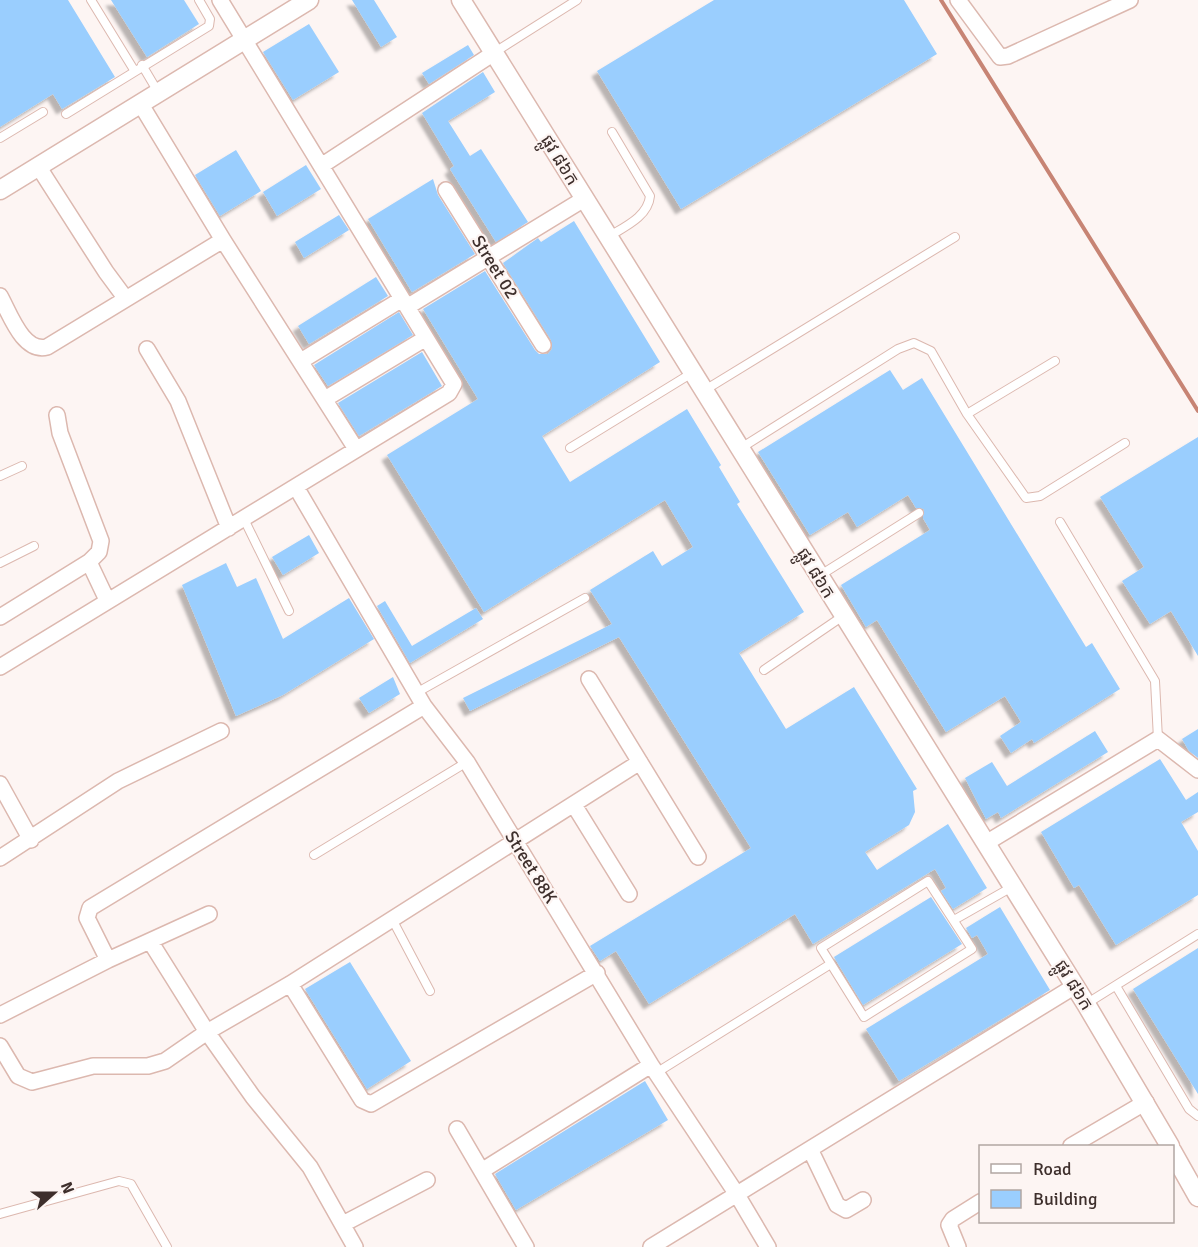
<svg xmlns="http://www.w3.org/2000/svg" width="1198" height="1247" viewBox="0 0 1198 1247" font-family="Signika,'Noto Sans Khmer',sans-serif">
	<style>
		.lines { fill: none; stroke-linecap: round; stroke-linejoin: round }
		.stream { stroke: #c78474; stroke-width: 4 }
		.building { fill: #9acefe; filter: url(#shadow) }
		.service-casing { stroke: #dcb8af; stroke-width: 10 }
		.minor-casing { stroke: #dcb8af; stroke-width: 18 }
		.tertiary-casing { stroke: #dcb8af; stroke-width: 21 }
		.service { stroke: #fff; stroke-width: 8 }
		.minor { stroke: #fff; stroke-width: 15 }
		.tertiary { stroke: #fff; stroke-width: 18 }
		.labels { text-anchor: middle; stroke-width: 4.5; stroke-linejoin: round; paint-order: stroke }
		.street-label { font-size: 18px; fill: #3e2f2c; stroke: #fdf5f3 }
	</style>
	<defs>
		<filter id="shadow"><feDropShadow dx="-5.5" dy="5.5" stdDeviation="1.5" flood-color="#0004"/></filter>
	</defs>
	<rect width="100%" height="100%" fill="#fdf5f3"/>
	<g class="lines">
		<!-- stream -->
		<path class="stream" d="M941 0 1198 411"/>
	</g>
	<!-- building -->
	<path class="building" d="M0 0H68L115 77 62 109 53 94 0 127Z
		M111 0H184L199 24 147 57Z
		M352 0H374L397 37 381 47Z
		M714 0H904L937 54 681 209 597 71Z
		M309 24 339 72 293 100 263 52Z
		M468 45 474 55 429 84 422 73Z
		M483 72 495 92 448 121 470 156 481 149 528 222 496 242 450 169 454 166 422 113Z
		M236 150 261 191 220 216 195 175Z
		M306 165 321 189 277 216 263 192Z
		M433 179 438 195 475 254 412 292 368 219Z
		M339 215 349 230 304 258 295 242Z
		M574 221 660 362 542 436 570 482 687 409 721 465 719 467 740 502 737 504 804 612 739 653 786 729 854 687 917 789 913 791 915 812 909 825 865 852 877 870 948 824 987 888 953 909 941 891 946 888 935 869 813 944 795 914 649 1004 616 951 600 961 590 946 751 848 619 637 470 711 463 698 612 624 590 590 653 551 662 566 693 547 665 500 484 612 387 455 478 399 423 309 485 271 535 350 539 354H548L552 349 551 340 503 263 538 238 541 242Z
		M376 277 388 296 309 344 298 326Z
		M399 312 413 335 328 386 314 365Z
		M422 352 442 386 359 436 338 403Z
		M890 370 903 390 922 378 1086 647 1092 643 1120 689 1034 743 1032 739 1011 753 1000 736 1021 722 1005 696 946 732 877 620 866 627 841 585 930 530 923 518 924 509 916 508 908 495 857 527 848 512 810 535 758 452Z
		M1198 437V656L1171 611 1150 624 1122 581 1144 567 1100 497Z
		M309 535 319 553 283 575 272 557Z
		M226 563 237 587 256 578 283 639 349 598 374 639 283 695 236 716 182 585Z
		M385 601 412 646 476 608 483 619 410 663 377 606Z
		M393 677 400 694 369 713 359 698Z
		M1198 729V758L1189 751 1182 739Z
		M1095 731 1108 752 1001 818 998 812 986 819 965 778 992 762 1007 786Z
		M1160 759 1186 800 1198 792V812L1181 822 1198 851V895L1116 945 1079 885 1074 888 1041 832Z
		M931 897 962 944 863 1005 834 957Z
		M1000 907 1050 990 899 1081 866 1029 988 954 977 935 972 938 966 928Z
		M1198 948V1094L1133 989Z
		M350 962 411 1061 367 1089 305 989Z
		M645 1081 668 1120 516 1210 495 1174Z"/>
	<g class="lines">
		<!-- service casing -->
		<g class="service-casing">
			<path id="service" d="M91 0 134 70
				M495 52 577 0
				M142 65 158 92
				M66 114 209 26 210 19 199 0
				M0 138 43 112
				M608 237C624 227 648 217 650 196L612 132
				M705 390 955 237
				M967 414 1055 361
				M570 448 692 373
				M741 448 898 349 914 343 931 351 967 414 1026 498 1040 496 1125 443
				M0 476 22 466
				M244 519 289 611
				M1060 522 1155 681 1158 739
				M0 563 34 546
				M819 576 919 513
				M764 670 843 616
				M416 693 585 598
				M314 855 467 762
				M928 881 972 949 864 1017 821 948Z
				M392 919 430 991
				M954 920 1012 887
				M1116 986 1189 1109 1198 1116
				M1086 1004 1198 934
				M656 1073 829 965
				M0 1214 119 1181 131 1184 167 1247"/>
		</g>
		<!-- minor casing -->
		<g class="minor-casing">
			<path id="minor" d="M958 0 1000 57 1008 56 1130 0
				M140 103 223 240 356 449
				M38 166 106 272 126 299
				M321 166 494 53
				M446 190 543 345
				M0 296C10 314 23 353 47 347L223 240
				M407 307 584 199
				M147 349 178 401 229 528
				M301 361 402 299
				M325 399 426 338
				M57 415 60 433 101 541 99 552 89 562 107 600
				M296 487 424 706 467 762 651 1065 736 1193 768 1247
				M0 617 89 562
				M0 667 449 393 454 384 220 0
				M589 679 698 857
				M0 784 31 840
				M574 805 629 894
				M986 843 1158 739 1198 770
				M0 858 118 781 221 731
				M150 941 207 1032 253 1097 310 1167 355 1247
				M108 960 87 918 90 908 424 706
				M290 984 362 1100 371 1104 597 973
				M0 1015 108 960 209 914
				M0 1046 18 1076 32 1082 93 1066H148L165 1061 207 1032 290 984 640 762
				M457 1129 526 1247
				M1071 1146 1146 1102
				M810 1149 837 1205 846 1210 863 1200
				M483 1170 651 1065
				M343 1224 427 1180
				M651 1247 1075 986
				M958 1247 949 1225 953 1219 980 1202"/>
		</g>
		<!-- tertiary casing -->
		<g class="tertiary-casing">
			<path id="tertiary" d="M461 0 1086 1004 1170 1146
				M0 190 309 0
				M1172 1151 1198 1197"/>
		</g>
		<!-- service -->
		<use href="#service" class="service"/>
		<!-- minor -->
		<use href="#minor" class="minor"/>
		<!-- tertiary -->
		<use href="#tertiary" class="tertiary"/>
	</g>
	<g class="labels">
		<!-- street labels -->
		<g class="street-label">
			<text transform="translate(560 160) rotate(58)" y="6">ផ្លូវ ៨៦ក</text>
			<text transform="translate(495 267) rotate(58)" y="6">Street 02</text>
			<text transform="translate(816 573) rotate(58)" y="6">ផ្លូវ ៨៦ក</text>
			<text transform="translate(531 867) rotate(58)" y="6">Street 88K</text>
			<text transform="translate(1074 985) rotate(58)" y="6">ផ្លូវ ៨៦ក</text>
		</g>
	</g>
	<!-- legend -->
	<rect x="979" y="1145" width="195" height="78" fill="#fdf5f3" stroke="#b1a6a3" stroke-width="1.5"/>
	<rect x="991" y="1164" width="30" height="9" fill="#ffffff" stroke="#b1a6a3" stroke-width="1.5"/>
	<text x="1033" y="1175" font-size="18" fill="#3e2f2c">Road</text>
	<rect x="991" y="1190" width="30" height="18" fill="#9acefe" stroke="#b1a6a3" stroke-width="1.5"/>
	<text x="1033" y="1205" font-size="18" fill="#3e2f2c">Building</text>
	<!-- north arrow -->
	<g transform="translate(54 1193) rotate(69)" stroke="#fdf5f3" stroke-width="4.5" paint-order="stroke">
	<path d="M0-4.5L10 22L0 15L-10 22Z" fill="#3e2f2c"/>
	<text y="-9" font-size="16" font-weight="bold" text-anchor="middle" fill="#3e2f2c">N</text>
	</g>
</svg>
